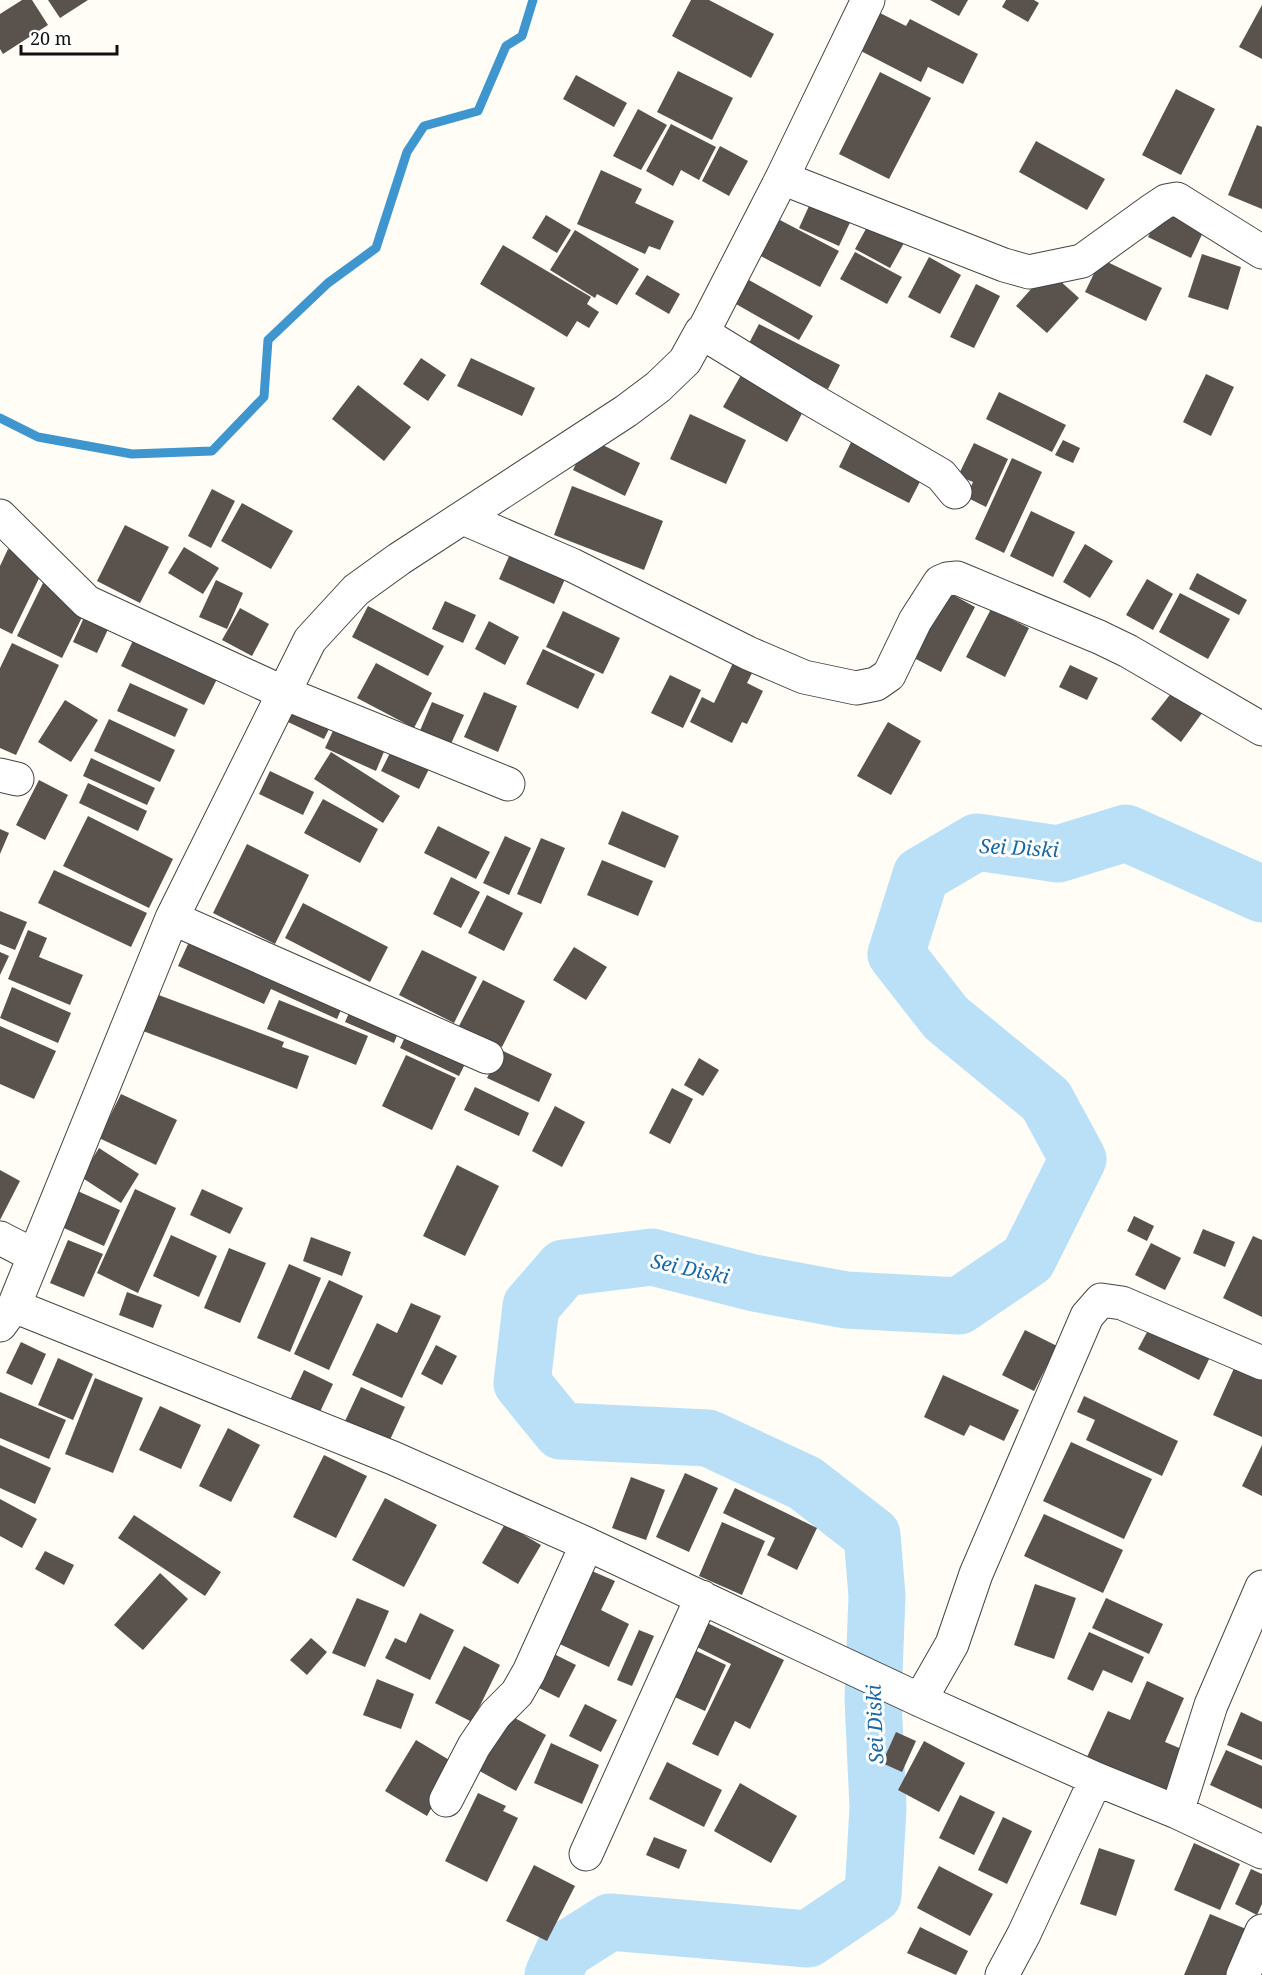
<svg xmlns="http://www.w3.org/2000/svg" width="1262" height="1975" viewBox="0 0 1262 1975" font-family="'Noto Serif',serif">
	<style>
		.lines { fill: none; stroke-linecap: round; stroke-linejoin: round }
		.stream { stroke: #3f96cf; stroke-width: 9 }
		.river { stroke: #b9e0f7; stroke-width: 57 }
		.building { fill: #5a524d }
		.street-casing { stroke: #444; stroke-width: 35 }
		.street { stroke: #fff; stroke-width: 33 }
		.labels { text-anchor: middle; stroke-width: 6; stroke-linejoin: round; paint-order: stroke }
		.water-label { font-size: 20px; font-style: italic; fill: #1768a6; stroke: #fff }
	</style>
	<rect width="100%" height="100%" fill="#fffdf5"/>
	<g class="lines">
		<!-- stream -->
		<path class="stream" d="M0 418 38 437 132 454 212 451 264 397 268 340 328 283 376 248 407 152 424 126 478 111 506 46 522 36 533 0"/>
		<!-- river -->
		<path class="river" d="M553 1975 564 1951 610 1922 808 1939 873 1895 878 1808 873 1699 877 1596 872 1535 805 1483 708 1438 561 1431 522 1383 531 1306 564 1268 652 1257 754 1283 846 1300 959 1306 1028 1259 1078 1159 1046 1100 946 1018 896 954 921 875 977 842 1058 854 1126 833 1262 894"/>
	</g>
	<!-- building -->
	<path class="building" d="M22 0H32L48 25 3 54 0 49V14Z
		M48 0H88L60 18Z
		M691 0H709L774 34 751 78 672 36Z
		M930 0H968L959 16Z
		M1006 0H1034L1039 3 1028 22 1002 7Z
		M1262 5V59L1239 47Z
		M876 11 906 26 910 19 978 54 963 84 928 67 921 82 857 49Z
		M678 71 733 98 712 140 657 112Z
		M880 72 931 98 889 179 839 154Z
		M576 75 627 103 614 127 563 99Z
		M1176 89 1215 109 1181 175 1142 155Z
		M638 109 667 125 641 170 613 156Z
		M671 124 716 147 699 180 681 170 673 186 646 171Z
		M1257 125 1262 127V209L1228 195Z
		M1036 141 1105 179 1087 210 1019 172Z
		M720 146 748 161 729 196 702 181Z
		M601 170 642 189 635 203 674 221 660 250 649 246 645 254 577 224Z
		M814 195 854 214 839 246 799 228Z
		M1163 208 1205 228 1191 258 1148 237Z
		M874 214 909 234 890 268 855 249Z
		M546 215 571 230 557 253 532 238Z
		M778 219 839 251 820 287 751 251Z
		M575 230 639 269 617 305 597 294 595 298 550 270Z
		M503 245 591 297 587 304 599 312 589 328 577 321 567 337 480 284Z
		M855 252 902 277 887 304 840 279Z
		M1202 254 1241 267 1228 310 1188 297Z
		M929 257 961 275 940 314 908 297Z
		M1101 259 1162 288 1146 321 1085 292Z
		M1048 270 1079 298 1047 333 1016 306Z
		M647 275 680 294 669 314 635 294Z
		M742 276 813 316 799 340 729 300Z
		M976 284 1000 296 974 348 950 337Z
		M759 324 840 365 828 389 746 349Z
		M421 358 446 375 428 401 403 384Z
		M471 358 535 388 522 416 457 386Z
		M745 368 808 402 787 442 723 407Z
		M1206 374 1234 387 1211 436 1183 422Z
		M358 385 411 427 384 461 332 419Z
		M999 392 1066 425 1052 452 986 419Z
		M690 414 746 440 726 484 670 459Z
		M854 436 925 472 909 503 839 467Z
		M588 438 640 463 625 496 573 470Z
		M1063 440 1080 448 1073 463 1055 455Z
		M974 443 1008 459 986 507 966 497 973 482 958 476Z
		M1012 458 1042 472 1004 553 975 539Z
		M572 486 663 521 644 570 554 535Z
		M212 489 235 501 211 548 188 536Z
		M242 503 293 531 271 569 221 541Z
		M1031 511 1075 532 1053 577 1010 556Z
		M125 525 169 547 140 603 97 581Z
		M1085 544 1113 561 1090 598 1063 582Z
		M514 545 569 570 554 604 499 579Z
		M184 547 219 568 203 594 168 573Z
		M8 549 45 566 12 634 0 628V566Z
		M1197 573 1247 600 1239 615 1189 589Z
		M1147 579 1173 594 1153 630 1126 615Z
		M216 580 243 593 227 629 199 617Z
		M43 583 88 605 62 658 17 636Z
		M946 591 975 607 941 672 912 657Z
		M1180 593 1230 619 1208 659 1159 632Z
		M445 601 476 615 463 643 432 629Z
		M368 606 444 646 428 676 352 637Z
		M240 608 269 624 252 656 222 640Z
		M991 609 1029 628 1005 677 966 657Z
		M563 611 620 638 603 674 546 647Z
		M86 613 110 625 97 653 73 642Z
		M489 621 519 637 505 665 475 649Z
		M138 630 221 671 204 705 121 666Z
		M12 643 59 665 16 755 0 748V668Z
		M543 649 595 674 578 709 526 684Z
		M376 663 432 693 414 728 357 698Z
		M733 663 752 673 747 683 763 691 747 724 742 722 732 743 690 722 702 697 714 703Z
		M1070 665 1098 678 1087 700 1059 687Z
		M670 675 701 690 683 728 651 713Z
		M130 683 188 709 175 737 117 711Z
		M1176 687 1205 709 1181 742 1151 719Z
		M484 692 517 706 498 752 464 737Z
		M299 699 335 717 324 739 288 722Z
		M65 700 98 720 71 762 38 742Z
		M432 702 464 715 450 746 419 733Z
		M109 719 175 750 160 782 94 751Z
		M338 720 388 742 376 771 325 748Z
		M888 722 921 741 891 795 857 776Z
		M395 743 433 761 419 789 381 771Z
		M331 752 400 796 383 823 314 779Z
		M91 758 155 788 147 805 83 776Z
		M270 771 314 792 303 815 259 794Z
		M39 780 68 795 45 840 16 825Z
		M88 783 147 811 138 831 79 803Z
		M323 799 378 829 360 863 304 833Z
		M622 811 679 836 665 868 608 844Z
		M88 816 173 859 149 908 63 866Z
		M438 826 490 852 476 879 424 853Z
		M0 829 9 833 0 854Z
		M505 836 531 848 509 895 483 883Z
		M541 838 565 848 541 904 517 894Z
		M247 844 309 875 275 944 213 913Z
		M602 860 653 881 638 916 587 895Z
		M54 870 147 913 131 947 38 903Z
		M451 877 480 892 461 928 433 914Z
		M487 895 523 913 504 951 468 933Z
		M303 903 388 947 370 982 285 938Z
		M0 911 27 922 15 950 0 944Z
		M28 930 47 938 39 957 83 975 70 1005 8 979Z
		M194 931 346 998 337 1019 271 989 264 1004 178 966Z
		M574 947 607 967 586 1000 553 980Z
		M422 950 477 977 454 1023 399 995Z
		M0 952 9 956 0 975Z
		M483 980 525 1001 502 1047 459 1026Z
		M12 987 71 1013 58 1043 0 1018Z
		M156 994 284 1042 282 1047 309 1056 297 1089 143 1031Z
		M279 1000 368 1036 356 1065 267 1029Z
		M354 1002 402 1023 394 1043 345 1022Z
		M0 1026 56 1051 34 1099 0 1084Z
		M409 1028 469 1056 459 1076 400 1048Z
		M501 1050 552 1074 539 1102 487 1078Z
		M406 1055 456 1078 432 1130 382 1106Z
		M699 1058 719 1070 703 1096 684 1085Z
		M475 1087 529 1113 519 1136 464 1110Z
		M672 1088 693 1099 670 1144 649 1133Z
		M121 1094 177 1120 156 1165 99 1138Z
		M555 1106 585 1122 562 1167 532 1151Z
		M99 1148 139 1174 121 1203 81 1177Z
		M457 1165 499 1186 465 1256 423 1236Z
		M0 1170 20 1181 0 1220Z
		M71 1188 120 1210 104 1246 55 1224Z
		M135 1189 176 1208 138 1293 97 1273Z
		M202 1189 243 1208 230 1234 190 1215Z
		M1134 1216 1154 1226 1147 1241 1127 1231Z
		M1203 1229 1235 1242 1225 1267 1193 1253Z
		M171 1235 217 1256 199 1297 153 1276Z
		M1253 1236 1262 1240V1317L1223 1298Z
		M311 1237 351 1252 342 1276 303 1261Z
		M68 1240 103 1254 84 1297 50 1283Z
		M1151 1243 1181 1258 1165 1290 1135 1275Z
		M229 1248 266 1263 240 1323 204 1308Z
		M289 1264 321 1278 290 1352 257 1338Z
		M329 1280 363 1296 329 1370 294 1354Z
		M127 1292 162 1305 153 1328 119 1315Z
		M411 1303 441 1316 402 1398 352 1375 377 1323 397 1333Z
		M1154 1319 1214 1349 1199 1380 1138 1349Z
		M1025 1330 1057 1346 1034 1391 1002 1375Z
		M21 1342 46 1354 32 1385 6 1373Z
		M436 1345 457 1356 442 1385 421 1374Z
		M1240 1355 1262 1365V1437L1213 1415Z
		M58 1358 93 1374 73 1420 38 1405Z
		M304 1370 333 1384 319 1414 290 1400Z
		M943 1375 1019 1410 1004 1441 970 1425 964 1436 924 1417Z
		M95 1378 143 1398 113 1473 65 1454Z
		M361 1387 405 1407 389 1442 345 1421Z
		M0 1392 66 1420 49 1459 0 1438Z
		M1084 1396 1178 1441 1162 1476 1086 1440 1095 1420 1077 1412Z
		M160 1406 201 1425 181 1469 139 1450Z
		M228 1428 260 1445 231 1502 199 1486Z
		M1071 1442 1152 1479 1124 1539 1043 1501Z
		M0 1445 51 1468 35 1504 0 1488Z
		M1262 1445V1496L1242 1486Z
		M324 1455 367 1476 336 1538 293 1517Z
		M685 1473 718 1488 689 1552 656 1537Z
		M631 1477 665 1490 646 1540 612 1528Z
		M735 1488 817 1528 797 1570 767 1555 775 1538 723 1513Z
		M385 1498 437 1525 404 1587 352 1560Z
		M0 1499 37 1519 22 1548 0 1536Z
		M1044 1514 1123 1550 1103 1593 1024 1556Z
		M134 1515 221 1572 205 1596 118 1538Z
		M722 1522 765 1541 742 1595 699 1576Z
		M505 1524 541 1545 518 1584 482 1563Z
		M45 1551 74 1565 64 1585 35 1569Z
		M585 1568 615 1581 601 1610 629 1624 609 1667 551 1640Z
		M160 1573 188 1599 143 1650 114 1625Z
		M1035 1584 1076 1598 1054 1659 1014 1645Z
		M357 1598 389 1611 365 1667 332 1653Z
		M1106 1598 1163 1624 1149 1654 1092 1628Z
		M420 1613 454 1630 430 1680 385 1658 395 1638 406 1643Z
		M699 1619 784 1660 750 1729 735 1721 718 1756 692 1744 731 1664 689 1643Z
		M639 1630 654 1636 632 1686 617 1680Z
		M1089 1632 1144 1657 1132 1683 1103 1670 1093 1691 1067 1679Z
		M311 1638 327 1652 307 1675 290 1660Z
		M464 1646 500 1665 472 1722 435 1703Z
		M688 1647 726 1665 705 1711 666 1693Z
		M552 1653 576 1665 559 1698 535 1686Z
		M377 1679 414 1694 401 1729 363 1715Z
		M1147 1681 1184 1698 1165 1742 1189 1752 1170 1794 1087 1757 1108 1711 1130 1720Z
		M585 1704 617 1720 601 1752 569 1736Z
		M504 1712 546 1735 516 1791 474 1768Z
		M1241 1712 1262 1722V1760L1227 1745Z
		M896 1732 916 1741 902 1772 882 1763Z
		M416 1740 451 1761 442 1789 427 1816 385 1791Z
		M924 1741 965 1763 939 1812 898 1790Z
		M551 1743 599 1765 582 1804 534 1783Z
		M1226 1750 1262 1766V1809L1210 1785Z
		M667 1762 722 1790 704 1827 649 1799Z
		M740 1783 797 1816 771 1863 714 1831Z
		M478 1793 506 1806 503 1811 518 1818 487 1882 445 1861Z
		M960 1795 995 1812 974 1855 939 1838Z
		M1003 1817 1032 1831 1007 1884 978 1870Z
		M654 1837 687 1850 679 1869 646 1855Z
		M1194 1843 1240 1864 1220 1910 1174 1890Z
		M1099 1848 1135 1860 1116 1916 1080 1904Z
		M534 1865 575 1886 547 1941 506 1921Z
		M939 1866 993 1894 970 1936 917 1908Z
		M1251 1869 1262 1874V1904L1257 1915 1235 1904Z
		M1210 1914 1251 1931 1232 1975H1184Z
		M920 1927 968 1951 956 1975 907 1953Z"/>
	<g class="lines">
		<!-- street casing -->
		<g class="street-casing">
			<path id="street" d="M782 178 1004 265 1029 272 1082 261 1154 209 1166 201 1177 199 1262 252
				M701 332 807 397 941 475 955 492
				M0 516 87 602 284 693 508 784
				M463 518 572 565 748 653 804 677 856 688 876 684 889 675 915 621 940 582 947 579 957 578 1099 637 1128 651 1262 729
				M0 775 17 779
				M172 918 487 1057
				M0 1238 33 1255
				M14 1306 393 1458 587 1544 920 1700 1096 1779 1177 1812 1262 1852
				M0 1325 14 1306 172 918 310 640 356 590 399 559 626 411 658 387 685 361 701 332H703L782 178 868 0
				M920 1700 952 1644 976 1574 1087 1316 1101 1300 1122 1303 1262 1363
				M446 1800 474 1746 495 1715 517 1693 529 1672 587 1544
				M1177 1812 1211 1705 1262 1587
				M586 1854 702 1597
				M1002 1975 1024 1934 1096 1779
				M1243 1975 1262 1931"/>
		</g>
		<!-- street -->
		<use href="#street" class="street"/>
	</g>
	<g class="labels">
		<!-- water labels -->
		<g class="water-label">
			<text transform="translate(1019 848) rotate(3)" y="7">Sei Diski</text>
			<text transform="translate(690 1269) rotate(12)" y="7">Sei Diski</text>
			<text transform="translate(875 1724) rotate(-92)" y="7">Sei Diski</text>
		</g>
	</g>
	<!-- scale -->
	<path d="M21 45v9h96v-9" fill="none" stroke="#111111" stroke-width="3"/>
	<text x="30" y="45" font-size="18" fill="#111111" stroke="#ffffff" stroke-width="4.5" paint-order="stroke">20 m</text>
</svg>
